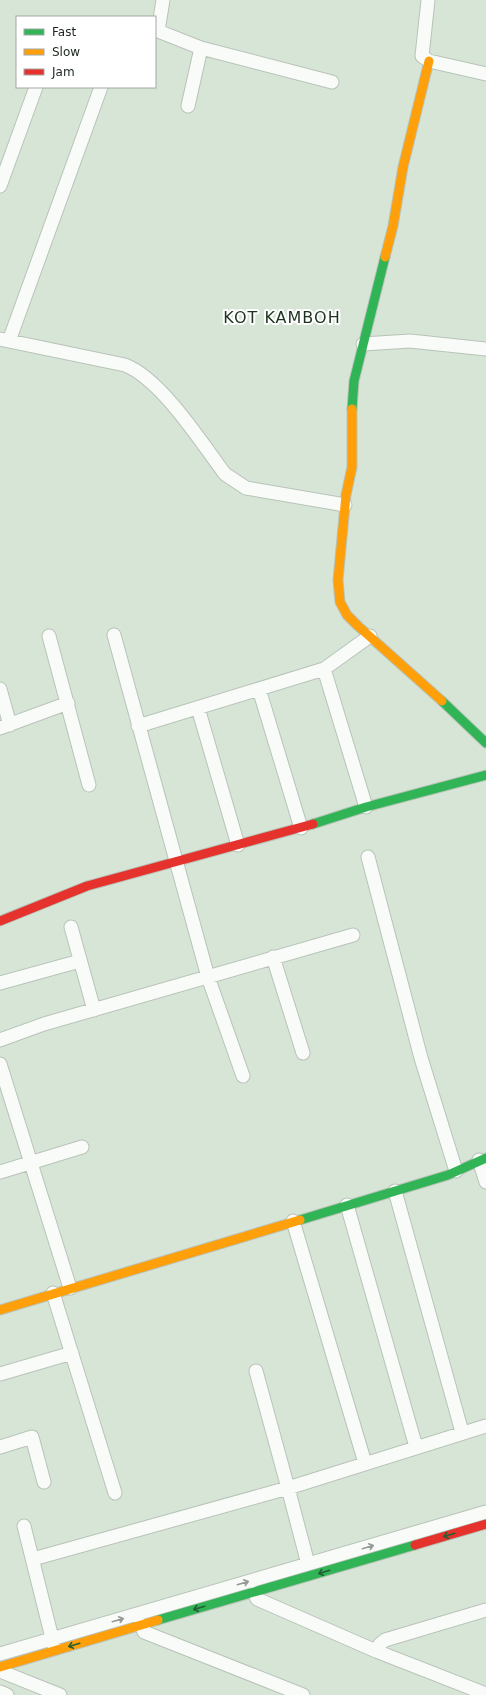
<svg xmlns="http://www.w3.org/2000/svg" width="486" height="1695" viewBox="0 0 486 1695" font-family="'DejaVu Sans',sans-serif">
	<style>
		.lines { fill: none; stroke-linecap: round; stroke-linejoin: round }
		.street-casing { stroke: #b8c3b8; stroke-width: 15 }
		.fast-casing { stroke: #b8c3b8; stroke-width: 11 }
		.slow-casing { stroke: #b8c3b8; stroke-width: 11 }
		.jam-casing { stroke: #b8c3b8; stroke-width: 11 }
		.street { stroke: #f9fbf9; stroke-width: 13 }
		.fast { stroke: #30b455; stroke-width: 9 }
		.slow { stroke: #ff9f0a; stroke-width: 9 }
		.jam { stroke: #e5322d; stroke-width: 9 }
		.oneway { stroke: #245f33 }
		.oneway2 { stroke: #969b96 }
		.labels { text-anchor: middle; stroke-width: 4; stroke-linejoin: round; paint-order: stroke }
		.quarter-label { font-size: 16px; letter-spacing: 1px; fill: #1f3420; stroke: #fff }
	</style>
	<rect width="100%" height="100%" fill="#d7e5d7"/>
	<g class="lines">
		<!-- street casing -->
		<g class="street-casing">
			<path id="street" d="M428 0 422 56 429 61 486 74
				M155 31H158L163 0
				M158 31 201 48 332 82
				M188 106 201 48
				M0 186 36 87
				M0 339 125 365C161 379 201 442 225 474L246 488 345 505
				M9 341 101 87
				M363 344 410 341 486 349
				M114 635 208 977 243 1076
				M49 636 89 785
				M324 669 366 807
				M0 689 10 725
				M259 689 301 828
				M198 708 238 845
				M138 726 324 669 370 636
				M0 728 68 703
				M368 857 421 1058 456 1171
				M71 927 94 1010
				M273 957 303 1053
				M0 983 80 961
				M0 1040 44 1024 353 935
				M0 1064 70 1288
				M479 1160 486 1182
				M0 1172 82 1147
				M395 1191 462 1432
				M347 1205 416 1447
				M293 1221 365 1463
				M53 1293 115 1493
				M0 1374 72 1353
				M0 1447 32 1437 44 1482
				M24 1526 54 1646
				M33 1559 288 1488 256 1371
				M308 1564 288 1488 486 1426
				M255 1593 257 1599 376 1651 486 1694
				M141 1625 144 1632 303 1695
				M376 1651 380 1644 385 1640 486 1610
				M0 1654 486 1512
				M0 1671 60 1695
				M0 1692 7 1695"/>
		</g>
		<!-- fast casing -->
		<g class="fast-casing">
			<path id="fast" d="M352 409 354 381 385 257
				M442 701 486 743
				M313 824 366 807 486 775
				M300 1220 448 1175 486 1158
				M158 1620 415 1545"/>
		</g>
		<!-- slow casing -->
		<g class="slow-casing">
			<path id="slow" d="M385 257 393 226 403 167 429 61
				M352 409V467L346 495 338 580 340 602 347 615 358 626 442 701
				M0 1310 300 1220
				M0 1667 158 1620"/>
		</g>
		<!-- jam casing -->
		<g class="jam-casing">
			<path id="jam" d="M0 921 87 886 313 824
				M415 1545 486 1524"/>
		</g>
		<!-- street -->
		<use href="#street" class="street"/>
		<!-- fast -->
		<use href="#fast" class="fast"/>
		<!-- slow -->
		<use href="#slow" class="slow"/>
		<!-- jam -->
		<use href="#jam" class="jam"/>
	</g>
	<!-- one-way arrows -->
	<defs><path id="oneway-shaft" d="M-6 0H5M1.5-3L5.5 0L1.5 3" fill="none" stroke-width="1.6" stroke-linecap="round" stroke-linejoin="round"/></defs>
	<g class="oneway">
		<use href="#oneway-shaft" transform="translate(449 1535) rotate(163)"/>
		<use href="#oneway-shaft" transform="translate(324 1572) rotate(163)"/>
		<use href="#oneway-shaft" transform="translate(199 1608) rotate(164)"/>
		<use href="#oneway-shaft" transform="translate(74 1645) rotate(163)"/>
	</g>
	<g class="oneway2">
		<use href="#oneway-shaft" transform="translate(368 1547) rotate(-16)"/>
		<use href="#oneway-shaft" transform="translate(243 1583) rotate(-16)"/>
		<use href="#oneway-shaft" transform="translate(118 1620) rotate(-16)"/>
	</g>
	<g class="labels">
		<!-- quarter labels -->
		<g class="quarter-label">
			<text x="282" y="323">KOT KAMBOH</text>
		</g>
	</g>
	<!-- legend -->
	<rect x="16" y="16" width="140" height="72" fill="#ffffff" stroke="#a4a8a4"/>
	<rect x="24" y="29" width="20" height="6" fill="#30b455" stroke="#a4a8a4"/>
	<text x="52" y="36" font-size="12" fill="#1c261c">Fast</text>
	<rect x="24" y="49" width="20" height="6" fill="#ff9f0a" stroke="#a4a8a4"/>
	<text x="52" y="56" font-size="12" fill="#1c261c">Slow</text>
	<rect x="24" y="69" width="20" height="6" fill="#e5322d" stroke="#a4a8a4"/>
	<text x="52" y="76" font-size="12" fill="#1c261c">Jam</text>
</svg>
